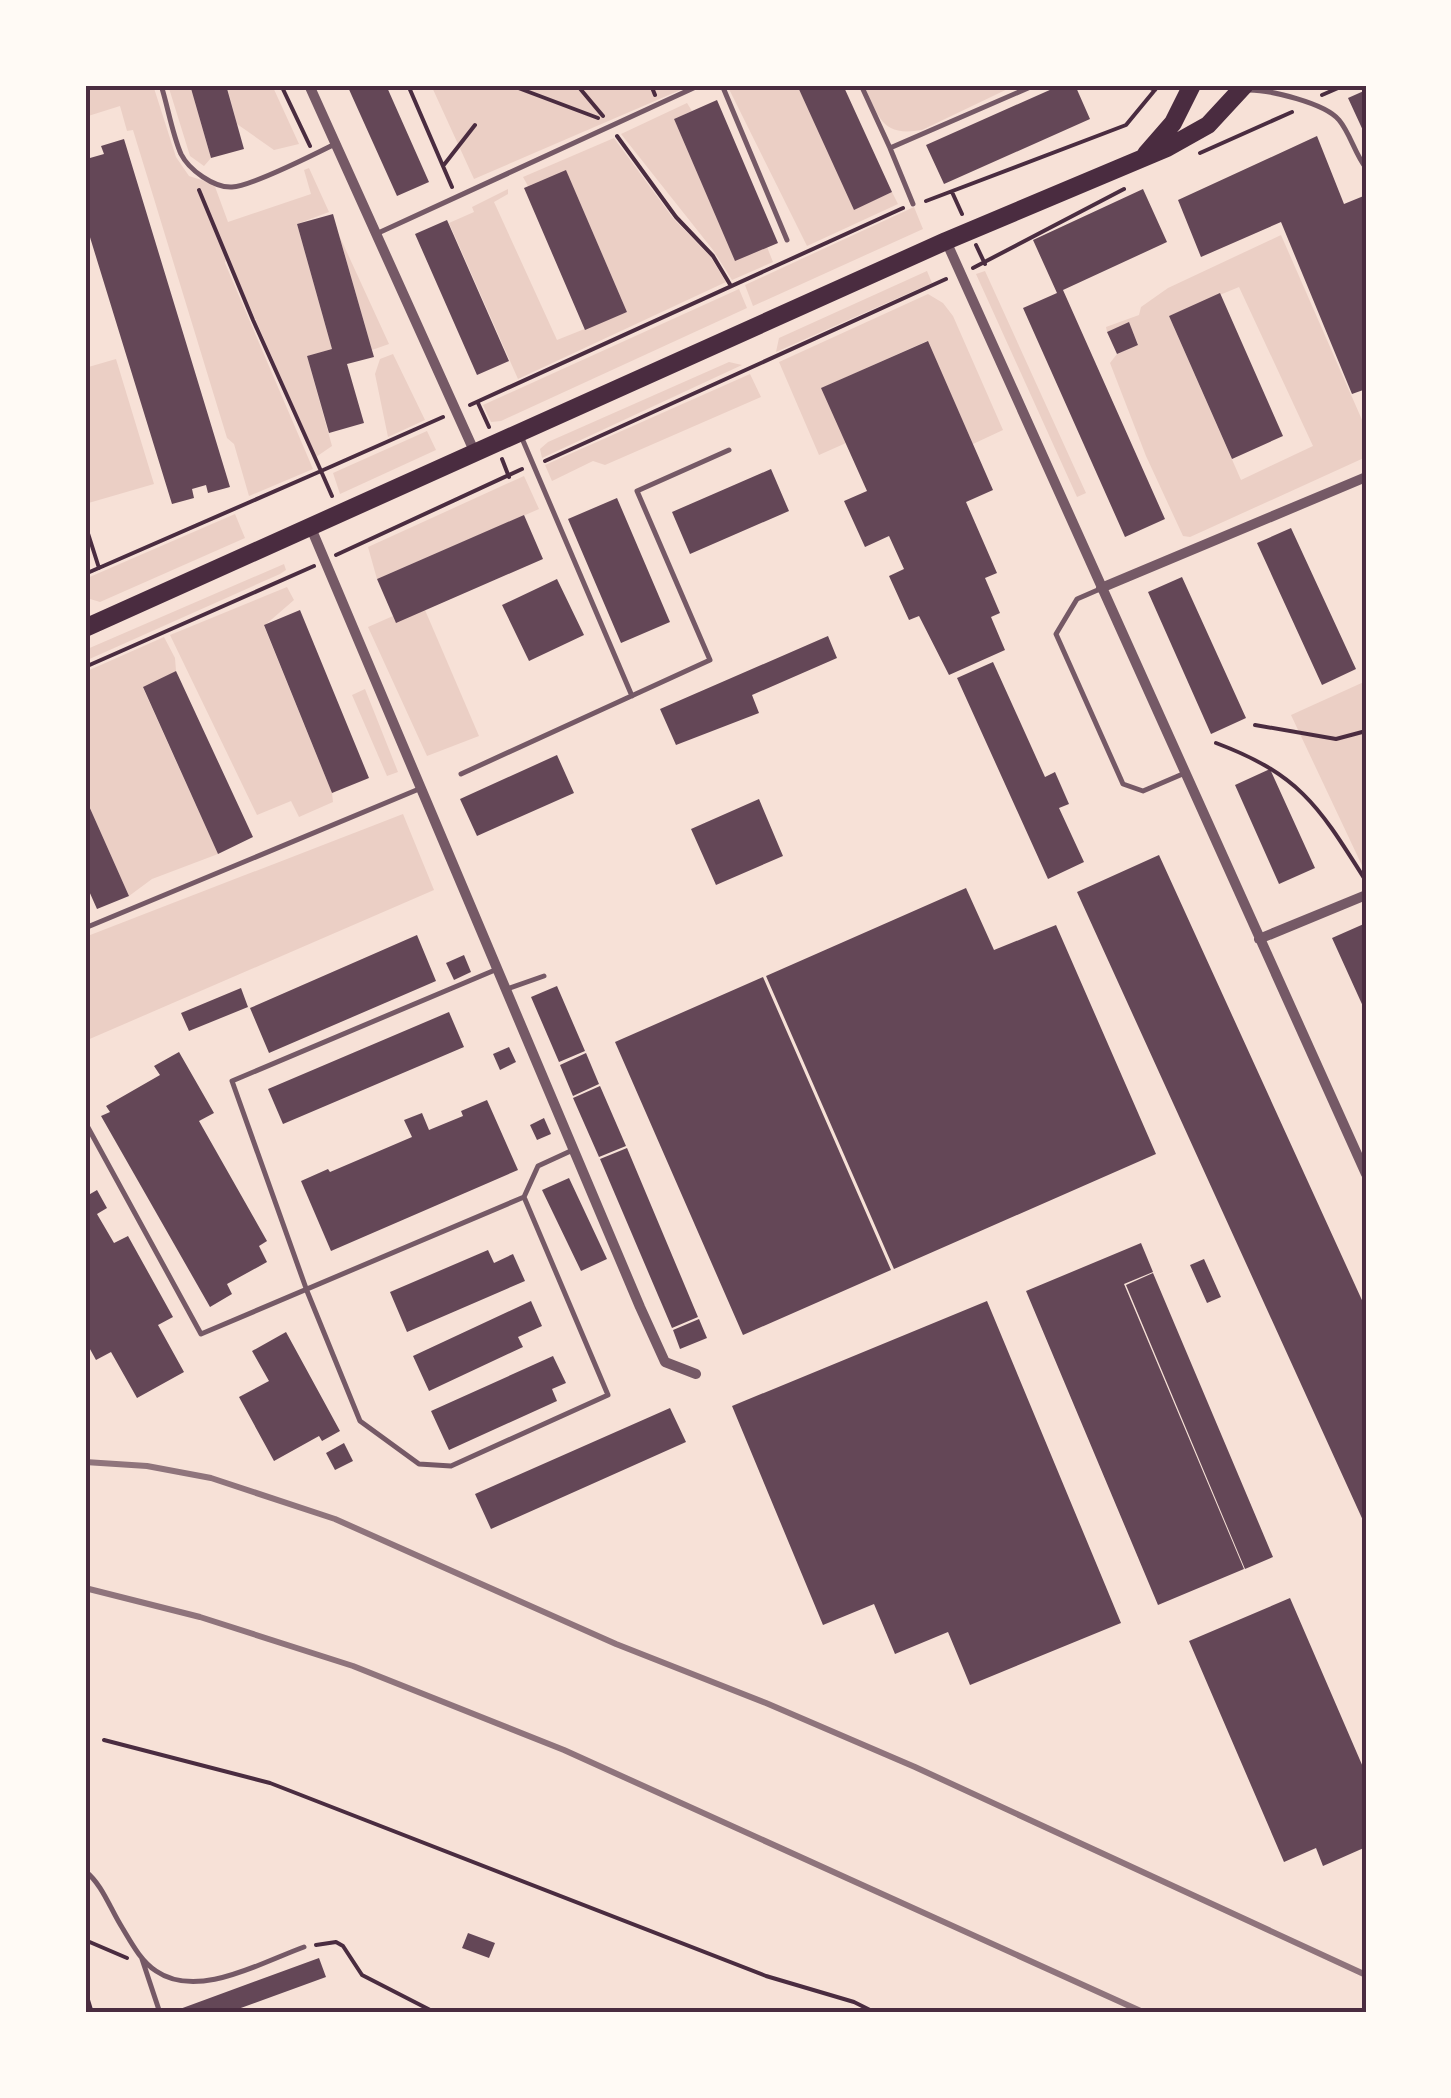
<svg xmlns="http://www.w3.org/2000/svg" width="1451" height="2098" viewBox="0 0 1451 2098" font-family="Ubuntu,sans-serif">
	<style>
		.green { fill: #ebcfc5; fill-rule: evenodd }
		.building { fill: #644757 }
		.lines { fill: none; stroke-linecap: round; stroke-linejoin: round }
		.path { stroke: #4a2c40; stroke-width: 4 }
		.service { stroke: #755966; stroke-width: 5 }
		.minor { stroke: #755966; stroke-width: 10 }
		.trunk { stroke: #4a2c40; stroke-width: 18 }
		.rail { stroke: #8f747c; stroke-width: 6 }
		.neatline { fill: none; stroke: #4a2c40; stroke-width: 4 }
	</style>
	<rect width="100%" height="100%" fill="#f7e1d7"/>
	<!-- green -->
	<path class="green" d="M85 85H153L176 157 189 176 214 184 228 222 311 194 304 170 309 168 329 212 297 224 332 349 307 356 332 446 316 457 227 255 225 263 313 469 249 496 234 444 227 438 133 130 127 131 120 106 85 117Z
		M168 85H190L211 158 204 166 190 156Z
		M234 85H272L299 144 274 150 237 124 227 87Z
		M431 85H692L474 179Z
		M727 85H797L855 209 892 192 898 204 807 246Z
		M864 85H1016L922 130C881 137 879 117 864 85Z
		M687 103 692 111 674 119 735 260 767 247 773 262 732 280 713 250 621 134Z
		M614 138 673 218 710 256 726 282 518 379 449 223 474 212 472 207 508 189V194L494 202 557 340 627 312 566 171 528 186 523 177Z
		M914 207 923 229 753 306 745 285Z
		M339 235 389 344 372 350Z
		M1281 235 1366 429V457L1190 537 1183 536 1146 456 1110 363 1117 354 1138 344 1129 323 1107 332 1106 327 1139 315 1141 307 1168 288ZM1239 287 1313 446 1241 480 1169 316Z
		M927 271 932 283 776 352 779 338Z
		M985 271 1086 493 1077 497 976 274Z
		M739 289 747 308 501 421 491 422 483 405Z
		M928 294 943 303 953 316 1003 430 973 444 927 341 822 388 846 443 819 455 779 362Z
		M393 354 425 420 388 437 375 374 380 359Z
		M116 359 154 484 85 504V368Z
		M729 362 742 365 542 458 540 449 548 442Z
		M750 374 761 397 605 465 593 461 552 481 545 465Z
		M427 431 436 450 340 494 333 473Z
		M524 476 539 509 377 579 368 547Z
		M235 514 245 538 100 602 87 598 85 579Z
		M284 564 286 570 280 574 85 661V650Z
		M287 587 294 600 264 626 332 793 333 802 299 817 291 801 257 815 170 635Z
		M425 610 479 736 427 756 368 627 393 616 396 622Z
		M164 637 175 658 176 671 143 688 218 854 152 879 129 896 85 797V672Z
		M1366 681V874L1291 715Z
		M365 689 398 772 387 776 352 695Z
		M403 814 434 890 85 1041V937Z"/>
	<!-- building -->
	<path class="building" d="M190 85H226L244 149 211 158Z
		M347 85H386L429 182 397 196Z
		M797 85H843L892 192 854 210Z
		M1061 85H1075L1090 119 944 184 926 145Z
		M1366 90V137L1348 98Z
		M717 100 778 243 735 261 674 119Z
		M1317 136 1344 204 1366 195V389L1352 394 1281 222 1201 257 1178 200Z
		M124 139 230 487 208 493 206 485 192 489 194 498 172 504 85 221V151L88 150 90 158 104 154 101 146Z
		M566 170 627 312 585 330 524 188Z
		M1143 189 1167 242 1063 290 1165 519 1125 537 1023 308 1057 293 1033 240Z
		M333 214 374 357 347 364 364 423 329 433 307 356 332 349 297 224Z
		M447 220 509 361 477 375 415 234Z
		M1220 293 1283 436 1232 459 1169 316Z
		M1129 322 1138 345 1117 354 1107 332Z
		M928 341 993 490 966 502 997 573 985 578 1000 613 991 617 1005 650 949 675 919 616 909 620 889 576 904 569 889 536 865 547 844 501 867 491 821 388Z
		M771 469 789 511 690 554 672 512Z
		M617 498 670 622 621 643 568 519Z
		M524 515 543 559 396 623 377 579Z
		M1291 528 1356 669 1322 685 1257 543Z
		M1182 577 1246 718 1211 734 1148 592Z
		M557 579 584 635 529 661 502 605Z
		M300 610 369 778 332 793 264 625Z
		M828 636 837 658 752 695 759 713 676 745 660 709Z
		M993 662 1045 777 1055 772 1069 804 1059 808 1084 862 1048 879 957 678Z
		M176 671 253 837 218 854 143 687Z
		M557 755 574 793 477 836 460 799Z
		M1270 769 1315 868 1279 884 1235 785Z
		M85 797 129 896 97 909 85 882Z
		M759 799 783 856 716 885 691 829Z
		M1159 855 1366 1309V1527L1077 892Z
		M966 888 994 950 1056 925 1156 1154 894 1269 766 976Z
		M1366 923V1013L1332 938Z
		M417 935 436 981 269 1053 250 1008Z
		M464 955 471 972 454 980 446 963Z
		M763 977 891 1270 743 1335 615 1042Z
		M557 986 585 1051 559 1062 531 997Z
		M241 988 248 1007 189 1031 181 1013Z
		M449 1012 464 1047 283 1124 268 1089Z
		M509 1047 516 1062 500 1070 493 1054Z
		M179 1052 214 1113 199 1121 267 1241 259 1246 267 1262 227 1284 232 1294 210 1307 101 1116 110 1112 106 1106 160 1075 154 1066Z
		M586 1053 599 1084 573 1096 560 1065Z
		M600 1086 626 1146 599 1157 573 1098Z
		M487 1100 518 1170 331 1251 301 1181 328 1169 330 1172 412 1137 404 1120 422 1113 429 1130 463 1116 461 1111Z
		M544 1118 551 1134 537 1140 530 1125Z
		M627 1148 698 1317 672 1328 600 1159Z
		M569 1178 607 1259 581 1271 542 1190Z
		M97 1190 107 1208 97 1214 114 1243 128 1236 173 1317 158 1325 184 1372 137 1398 111 1352 96 1360 85 1340V1197Z
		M1141 1243 1153 1272 1124 1284 1244 1569 1158 1605 1026 1291Z
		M488 1250 494 1263 513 1254 525 1281 407 1332 390 1292Z
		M1204 1259 1221 1297 1207 1303 1190 1265Z
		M1153 1273 1273 1557 1245 1569 1126 1285Z
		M531 1301 542 1326 518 1337 523 1347 429 1391 413 1356Z
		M987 1301 1121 1623 970 1685 948 1632 895 1654 874 1604 823 1625 732 1406Z
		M699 1319 707 1338 680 1349 673 1330Z
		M286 1332 340 1431 322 1441 319 1436 274 1461 239 1397 269 1381 252 1351Z
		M553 1356 566 1383 552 1389 557 1401 449 1450 431 1411Z
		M670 1408 686 1442 491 1529 475 1494Z
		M344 1443 353 1461 335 1470 326 1453Z
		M1290 1598 1366 1774V1847L1323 1866 1316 1848 1284 1862 1189 1641Z
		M468 1933 495 1943 489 1958 462 1948Z
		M319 1958 326 1977 227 2013H169Z"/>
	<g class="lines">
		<!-- path -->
		<path class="path" d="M281 85 310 146
			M408 85 452 187
			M577 85 603 116
			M651 85 655 95
			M1143 85 1155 90
			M513 86 598 118
			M1322 95 1345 85
			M617 136 676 217 713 256 731 286
			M1200 153 1292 112
			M443 166 475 125
			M952 192 962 214
			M926 201 1126 125 1159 85
			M976 245 985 264
			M973 268 1124 189
			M478 403 489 427
			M470 405 903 208
			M502 459 509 477
			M545 461 946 279
			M332 496 321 471 443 417
			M85 524 99 568
			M336 555 522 469
			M85 574 321 471 253 320 199 190
			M85 667 314 566
			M1255 725 1336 739 1366 731
			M1216 743C1301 775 1319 807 1366 881
			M104 1740 270 1783 766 1976 854 2002 876 2013
			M85 1940 127 1958
			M316 1945 336 1942 343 1946 362 1975 436 2013
			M85 1990 92 2013"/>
		<!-- service -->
		<path class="service" d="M161 85C168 107 172 133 181 154 189 170 214 188 232 187 252 186 315 154 335 144
			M722 85 787 240
			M861 85 890 148 1035 85
			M1249 90C1270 90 1325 103 1339 120 1350 133 1355 154 1366 168
			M890 148 913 204
			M376 234 700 85
			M521 436 632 696
			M1100 589 1077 599 1056 634 1123 784 1143 791 1185 773
			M461 774 710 660 637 491 729 450
			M85 928 419 789
			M495 970 232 1081 307 1291 360 1421 419 1464 451 1466 608 1395 524 1197
			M507 989 544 976
			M85 1122 201 1334 524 1197 538 1166 575 1149
			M85 1871C103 1885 110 1909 123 1929 132 1944 141 1961 156 1971 198 2000 262 1962 304 1947
			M142 1959 160 2013"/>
		<!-- minor -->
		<path class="minor" d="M309 85 475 453
			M946 241 1366 1174
			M311 528 640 1307 665 1362 696 1374
			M1101 588 1366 477
			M1259 939 1366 895"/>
		<!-- trunk -->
		<path class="trunk" d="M1146 154 1173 123 1192 85
			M85 628 946 241 1167 148 1208 125 1245 85"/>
		<!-- rail -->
		<path class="rail" d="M85 1462 147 1466 211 1478 335 1519 616 1644 766 1703 915 1767 1366 1975
			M85 1588 200 1617 353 1666 564 1750 1145 2013"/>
	</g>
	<!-- border -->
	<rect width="1451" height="2098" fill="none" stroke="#fffaf5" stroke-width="175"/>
	<rect x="88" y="88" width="1276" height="1922" class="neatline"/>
</svg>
